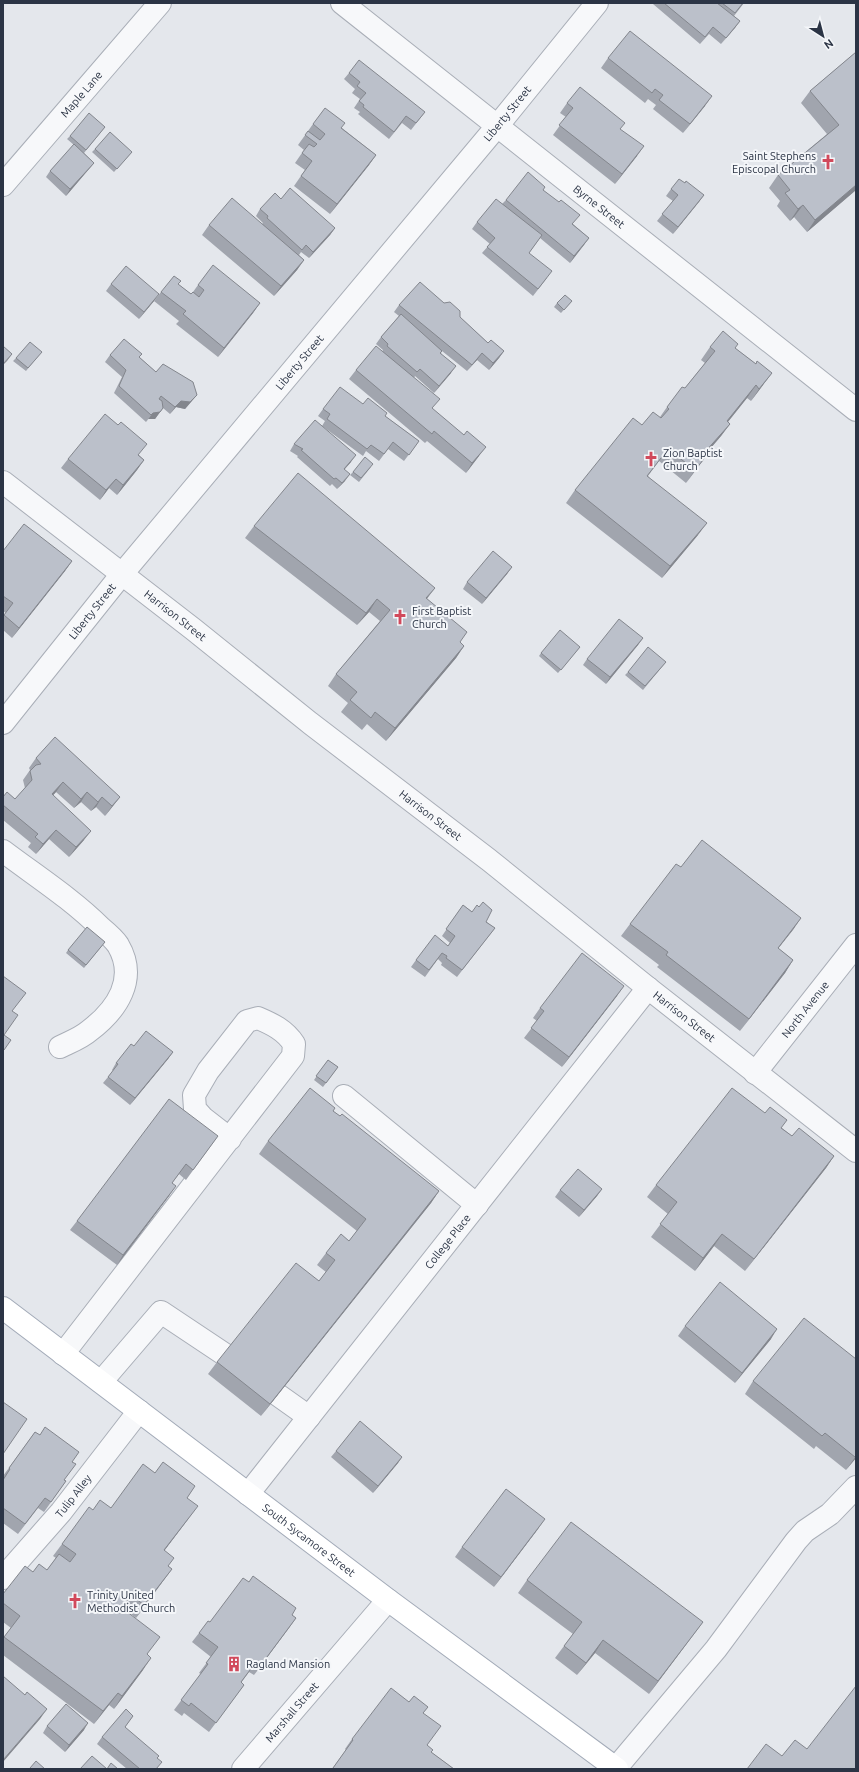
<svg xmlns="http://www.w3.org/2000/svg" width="859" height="1772" viewBox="0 0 859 1772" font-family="Ubuntu,sans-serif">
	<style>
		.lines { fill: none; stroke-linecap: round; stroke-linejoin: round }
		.minor-casing { stroke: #a9aeb7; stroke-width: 24 }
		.major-casing { stroke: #a3abb8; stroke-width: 24 }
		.minor { stroke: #f7f8fa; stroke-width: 22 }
		.major { stroke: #fff; stroke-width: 22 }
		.wall { fill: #a1a5ae }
		.shaded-wall { fill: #83868d }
		.building { fill: #bbc0ca; stroke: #83868d }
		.labels { text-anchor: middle; stroke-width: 4; stroke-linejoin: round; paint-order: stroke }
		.street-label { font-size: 11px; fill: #2b3445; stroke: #f4f6f9 }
		.poi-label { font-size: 11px; fill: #2b3445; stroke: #f4f6f9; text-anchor: start }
	</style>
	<rect width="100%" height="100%" fill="#e4e7ec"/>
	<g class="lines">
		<!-- minor casing -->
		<g class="minor-casing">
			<g id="minor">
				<path id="s1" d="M342 3 856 410"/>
				<path id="s2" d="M3 185 160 3"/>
				<path id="s3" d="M3 482 193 629 310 723 489 860 648 988 856 1151"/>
				<path id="s4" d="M3 723 122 574 498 125 597 3"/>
				<path d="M3 851C36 876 72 899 101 928 107 933 114 939 118 945 138 979 117 1010 89 1031 81 1038 70 1042 60 1047"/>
				<path id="s5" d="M755 1073 856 945"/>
				<path d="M344 1096 477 1205"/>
				<path d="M63 1354 293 1056 294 1044C285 1030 272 1024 258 1018L247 1021 208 1071 194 1095 195 1109 203 1118 230 1139"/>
				<path d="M101 1382 161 1312 224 1354"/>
				<path d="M278 1395 309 1417"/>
				<path id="s6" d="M248 1494 648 988"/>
				<path id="s7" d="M3 1578 61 1512 139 1411"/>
				<path d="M616 1768 716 1649 796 1541 805 1531 830 1514 856 1487"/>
				<path id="s8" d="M243 1769 388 1600"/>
			</g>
		</g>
		<!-- major casing -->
		<g class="major-casing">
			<g id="major">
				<path id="s9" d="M3 1308 388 1600 617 1769"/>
			</g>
		</g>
		<!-- minor -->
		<use href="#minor" class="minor"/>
		<!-- major -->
		<use href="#major" class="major"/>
	</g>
	<!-- wall -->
	<path class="wall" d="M653 3H744L734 16 740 21 721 44 709 34 700 44 653 4Z
		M856 52V190L807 232 794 217 790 221 777 206 780 201 769 188 778 175 827 134 801 103 810 91Z
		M608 58 705 106 683 133 653 109 656 105 648 99 645 103 601 68Z
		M349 73 425 112 411 130 402 123 389 139 358 114 360 112 354 108 360 99 352 93 355 89 344 79Z
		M567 103 620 129 637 156 615 184 553 135 566 117 560 113Z
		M313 124 342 128 376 155 369 165 330 214 294 186 305 170 295 163 304 150 298 145Z
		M105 127 84 153 94 163 89 169 66 196 46 177 50 171 74 145 67 139 70 136Z
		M95 149 132 152 114 172 92 152Z
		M685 183 704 195 673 234 657 221 673 201 666 196 671 189Z
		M543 190 573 224 589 238 570 263 540 238 529 253 547 278 533 296 482 253 490 244 472 229 477 222 502 204 506 200Z
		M281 199 335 228 330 235 309 258 301 252 299 255 304 260 297 270 274 296 202 235 209 225 262 224 263 223 256 216 260 209Z
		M181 281 178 284 191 294 193 292 198 285 260 303 253 313 218 357 176 324 179 321 154 301 161 292Z
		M111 284 154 301 139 319 106 291Z
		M572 301 561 313 554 307 557 303Z
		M399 305 460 317 488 343 504 351 499 358 489 370 477 360 467 371 442 351 441 353 451 373 434 393 415 376 414 378 433 409 479 456 466 473 427 441 425 443 349 379 356 370 382 352 383 350 376 344 381 337 399 316 394 312Z
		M710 347 735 348 756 364 772 373 751 401 747 398 728 422 730 424 721 436 706 454 707 455 686 483 659 461 648 476 698 535 662 578 566 503 575 490 642 425 660 417 667 407 685 388 705 363 701 360Z
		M39 355 26 371 13 361 16 358Z
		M110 355 139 357 156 372 197 395 185 409 176 407 170 414 163 408 155 419H148L146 422 114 393 122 377 105 362Z
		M363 404 385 416 419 441 404 461 388 449 379 461 366 451 363 456 322 426 325 421 318 416 323 409Z
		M294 444 351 462 345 469V481L337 489 332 484 330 486 297 457 298 456 290 451Z
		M139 455 144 460 137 470 117 495 109 488 100 500 61 468 68 459Z
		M371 467 359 482 350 475 353 472Z
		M254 526 427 599 460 642 464 646 456 658 386 741 367 724 362 730 341 712 348 703 328 686 336 674 380 621 369 612 357 625 245 538Z
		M3 551 72 561 65 571 12 638 3 630V616L6 613 3 611Z
		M512 567 507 574 482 604 463 589 467 582Z
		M643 638 638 645 606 684 583 665 587 659Z
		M580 647 558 673 539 656 541 653Z
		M666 662 643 690 625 675 628 672Z
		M36 758 120 797 113 806 105 816 96 807 91 811 81 802 74 808 56 792 53 795 84 840 69 857 49 839 36 854 28 847 31 843 3 820V797L15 799 25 788 23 780 30 770 29 768Z
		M681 867 801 918 778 948 793 960 785 973 740 1031 657 967 659 965 621 936 630 924Z
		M463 905 495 928 457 977 441 965 442 963 438 959 425 977 411 967 416 960 448 946 450 943 442 936Z
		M105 942 84 968 66 953 68 950Z
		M617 996 562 1067 524 1038 537 1021 533 1018 540 1008Z
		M134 1046 173 1052 168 1059 130 1105 103 1083 113 1071 112 1070 116 1063Z
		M328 1060 338 1067 323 1087 314 1080Z
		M333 1111 439 1191 431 1203 261 1416 208 1374 217 1362 319 1281 326 1272 317 1265 326 1253 349 1241 357 1231 259 1154 268 1141Z
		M782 1128 792 1136 834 1156 826 1168 745 1271 714 1246 695 1271 651 1237 668 1214 647 1197 656 1185Z
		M218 1136 186 1180 179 1174 172 1183 169 1196 117 1265 70 1230 77 1221Z
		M602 1189 597 1196 579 1217 555 1197 560 1190Z
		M685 1326 771 1339 735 1383 678 1336Z
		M856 1359V1458L846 1470 816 1446 814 1449 745 1394 753 1381Z
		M35 1432 73 1462 64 1480 66 1481 44 1512 38 1508 18 1534 3 1523V1476Z
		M336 1451 402 1457 398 1463 373 1493 331 1457Z
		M187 1498 189 1518 164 1551 168 1566 172 1569 136 1618 123 1608H122L147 1655 143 1670 114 1709 109 1705 94 1724 3 1655V1639L11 1628 3 1622V1594L33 1572 47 1570 56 1558 53 1556 62 1544 93 1510Z
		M538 1529 494 1587 455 1557 462 1547Z
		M527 1580 703 1622 649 1694 595 1653 577 1675 555 1658 573 1634 518 1593Z
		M292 1615 296 1618 254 1675 249 1672 241 1683 244 1685 209 1732 184 1713 182 1716 174 1710 201 1674 199 1673 211 1657 192 1642 199 1633 210 1622Z
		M409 1702 428 1707 423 1713 427 1745 431 1752 454 1769H332L346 1750 345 1749 352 1739Z
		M133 1716 125 1727 157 1758V1769H127L97 1744 102 1737Z
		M47 1726 84 1730 65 1752 43 1733Z"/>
	<!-- shaded-wall -->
	<path class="shaded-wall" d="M740 21 735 28 721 44 726 38Z
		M712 96 705 106 683 133 690 124Z
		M644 146 637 156 615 184 622 174Z
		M376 155 369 165 330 214 337 204Z
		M94 163 89 169 66 196 70 189Z
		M856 185V190L807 232 815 220Z
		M704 195 699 202 673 234 678 227Z
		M803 205 794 217 790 221 798 209Z
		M335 228 330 235 309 258 313 252Z
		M589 238 584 245 570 263 574 256Z
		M304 260 297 270 274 296 281 286Z
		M159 294 154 301 139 319 144 312Z
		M260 303 253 313 218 357 224 348Z
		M504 351 499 358 489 370 493 363Z
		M482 353 477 360 467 371Z
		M12 354 7 361 3 365V364Z
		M456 366 451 373 434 393 439 386Z
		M772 373 751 401 759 389Z
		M756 385 747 398 718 434 727 421Z
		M197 395 185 409 176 407 170 414 175 407 181 401Z
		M163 408 155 419H148L146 422 153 413Z
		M730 424 721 436 696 465 704 453Z
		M486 447 479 456 466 473 472 463Z
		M356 455 351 462 339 475 344 469Z
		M707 455 686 483 695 470Z
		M144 460 137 470 117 495 123 485Z
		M350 474 345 481 337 489 342 483Z
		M116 479 109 488 100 500 106 490Z
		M707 523 698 535 662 578 670 566Z
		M72 561 65 571 12 638 19 628Z
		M512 567 507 574 482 604 486 598Z
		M435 588 426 600V598Z
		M377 599 369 612 357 625 366 613Z
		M643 638 638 645 606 684 610 677Z
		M464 646 456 658 386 741 395 728Z
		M63 782 56 792 45 804 52 794Z
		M87 792 81 802 74 808 81 799Z
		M102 797 96 807 91 811 98 802Z
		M120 797 113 806 105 816 112 806Z
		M56 830 49 839 36 854 43 844Z
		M91 831 84 840 69 857 76 847Z
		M801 918 793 930 769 960 778 948Z
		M793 960 785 973 740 1031 749 1019Z
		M624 986 617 996 562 1067 569 1057Z
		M173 1052 168 1059 130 1105 135 1098Z
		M834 1156 826 1168 745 1271 754 1259Z
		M176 1186 169 1196 117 1265 123 1255Z
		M602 1189 597 1196 579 1217 584 1210Z
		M439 1191 431 1203 261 1416 270 1404Z
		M722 1234 714 1246 695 1271 703 1258Z
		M777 1329 771 1339 735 1383 742 1373Z
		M856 1456V1458L846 1470Z
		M402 1457 398 1463 373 1493 378 1486Z
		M198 1506 189 1518 155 1563 164 1550Z
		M545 1519 538 1529 494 1587 501 1577Z
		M172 1569 163 1581 136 1618 144 1605Z
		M296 1618 289 1628 254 1675 261 1665Z
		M703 1622 649 1694 658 1681Z
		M603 1640 595 1653 577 1675 586 1663Z
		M151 1658 143 1670 114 1709 122 1696Z
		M118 1693 109 1705 94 1724 103 1711Z
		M47 1709 40 1719 3 1762V1760Z
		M88 1723 84 1730 65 1752 69 1745Z"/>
	<!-- building -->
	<path class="building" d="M664 3H717L740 21 726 38 713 27 705 37Z
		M722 3H743L735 13Z
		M630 31 712 96 690 124 659 100 663 95 655 89 652 93 608 58Z
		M856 52V185L815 220 803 205 798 209 785 193 790 190 778 175 839 125 810 91Z
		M359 60 425 112 416 123 406 116 394 132 363 107 364 105 359 101 366 93 357 86 360 82 349 73Z
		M580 87 625 123 620 129 644 146 622 174 559 125 573 108 567 103Z
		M325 108 345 123 341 128 376 155 337 204 301 176 312 161 302 153 309 144 314 147 317 144 305 135 308 131 320 140 325 134 313 124Z
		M89 113 105 127 86 150 70 136Z
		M110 132 132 152 117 169 95 149Z
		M74 144 94 163 70 189 50 171Z
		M528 172 545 187 543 190 559 202 561 200 580 215 572 224 589 238 574 256 506 200Z
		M679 179 685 183 686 181 704 195 678 227 662 214 678 195 671 189Z
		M290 188 335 228 313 252 306 245 302 250 267 218 268 216 260 209 275 193 281 199Z
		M232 198 304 260 281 286 209 225Z
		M496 199 542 235 529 253 552 271 538 289 487 247 495 238 477 222Z
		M213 265 260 303 224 348 183 314 186 311 161 292 174 276 181 281 178 284 191 294 193 292 199 297 204 290 198 285Z
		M126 266 159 294 144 312 111 284Z
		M420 282 444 303 450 302 460 311V317L488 343 491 340 504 351 493 363 482 353 472 365 399 305Z
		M565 295 572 301 564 310 557 303Z
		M401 314 442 351 440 353 456 366 439 386 420 369 417 372 387 346 388 344 381 337Z
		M723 331 738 344 735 348 756 364 757 361 772 373 759 389 756 385 727 421 730 424 704 453 707 455 695 470 668 449 647 476 707 523 670 566 575 490 633 418 642 425 653 412 661 418 669 409 667 407 682 387 685 388 715 351 710 347Z
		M124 339 142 354 139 357 156 372 163 364 193 382 197 395 190 402 181 401 175 407 161 396 159 399 162 401 163 408 160 412 153 413 151 415 119 386 126 370 110 355Z
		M30 342 42 352 28 368 16 358Z
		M3 346 12 354 3 364Z
		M376 346 440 399 432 408 464 435 467 431 486 447 472 463 434 431 432 434 356 370Z
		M340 387 363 404 368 398 387 413 385 416 419 441 409 455 393 442 384 454 371 445 367 449 327 419 330 414 323 409Z
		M105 414 118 425 121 422 147 444 138 455 144 460 123 485 116 479 106 490 68 459Z
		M315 420 356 455 344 469 350 474 342 483 336 478 334 479 301 450 303 449 294 444Z
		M365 457 373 464 361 478 353 472Z
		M298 473 435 588 426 598 467 632 460 642 464 646 395 728 375 712 371 718 350 700 357 692 336 674 390 610 377 599 366 613 254 526Z
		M24 524 72 561 19 628 4 615 13 603 3 596V551Z
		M493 551 512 567 486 598 467 582Z
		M619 619 643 638 610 677 587 659Z
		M560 630 580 647 561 670 541 653Z
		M648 647 666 662 645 686 628 672Z
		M55 737 120 797 112 806 102 797 98 802 87 792 81 799 63 782 52 794 91 831 76 847 56 830 43 844 35 837 38 834 3 805V797L7 792 15 799 32 780 30 771 36 765 41 764 36 758Z
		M702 840 801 918 778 948 793 960 749 1019 666 955 668 952 630 924 676 864 681 867Z
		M483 902 492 910 486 922 495 928 462 970 446 958 447 956 442 953 429 970 416 960 435 935 448 946 455 936 446 929 463 905 472 912 477 905 479 907Z
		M87 927 105 942 86 965 68 950Z
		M582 953 624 986 569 1057 531 1028 544 1011 540 1008Z
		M3 976 26 993 12 1011 18 1015 4 1035 11 1040 4 1050H3Z
		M146 1031 173 1052 135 1098 108 1077 118 1064 116 1063 131 1044 134 1046Z
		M328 1060 338 1067 326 1083 316 1076Z
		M310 1088 335 1108 333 1111 340 1116 342 1114 439 1191 270 1404 217 1362 296 1263 319 1281 335 1260 326 1253 341 1234 349 1241 366 1219 268 1141Z
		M732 1088 765 1113 770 1107 787 1120 781 1128 792 1136 799 1128 834 1156 754 1259 722 1234 703 1258 660 1224 677 1202 656 1185Z
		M169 1099 218 1136 193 1170 186 1164 172 1183 176 1186 123 1255 77 1221Z
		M578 1169 602 1189 584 1210 560 1190Z
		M720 1282 777 1329 742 1373 685 1326Z
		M804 1318 856 1359V1456L855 1457 825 1433 822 1436 753 1381Z
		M3 1402 27 1419 3 1454Z
		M360 1421 402 1457 378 1486 336 1451Z
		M45 1427 79 1452 72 1462 76 1464 64 1480 66 1481 51 1502 45 1498 25 1524 3 1508V1480L10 1469 9 1468 35 1432 40 1435Z
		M163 1462 195 1486 187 1498 198 1506 164 1550 174 1558 168 1566 172 1569 144 1605 131 1595 122 1608 160 1637 147 1654 151 1658 122 1696 118 1693 103 1711 4 1637 20 1616 3 1603V1594L25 1566 33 1572 39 1564 47 1570 59 1554 70 1562 76 1554 62 1544 89 1507 93 1510 100 1500 111 1508 143 1464 155 1473Z
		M506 1489 545 1519 501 1577 462 1547Z
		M571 1522 703 1622 658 1681 603 1640 586 1663 564 1646 582 1622 527 1580Z
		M253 1576 296 1608 292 1615 296 1618 261 1665 256 1662 241 1682 244 1685 216 1723 191 1703 189 1706 181 1700 208 1664 206 1663 218 1647 199 1633 208 1621 210 1622 243 1578 249 1582Z
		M3 1676 25 1695 27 1692 47 1709 3 1760Z
		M856 1686V1767L854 1769H747L766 1744 782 1756 795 1740 807 1749Z
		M391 1688 409 1702 414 1696 428 1707 423 1713 441 1726 427 1745 433 1750 431 1752 454 1769H334L333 1768 353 1740 352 1739Z
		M66 1704 88 1723 69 1745 47 1726Z
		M126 1709 133 1716 125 1727 159 1756 157 1758 162 1762 156 1769H140L102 1737Z
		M92 1756 107 1769 111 1763 118 1769H80Z
		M36 1761 45 1769H31L30 1768Z"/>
	<!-- icons -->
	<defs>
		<g id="church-bare" transform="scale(1.2)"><path d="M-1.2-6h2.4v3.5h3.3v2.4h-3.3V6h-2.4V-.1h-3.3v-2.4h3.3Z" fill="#d1495b" stroke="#f4f6f9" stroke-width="2.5" paint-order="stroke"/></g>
		<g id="building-bare" transform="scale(1.2)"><path d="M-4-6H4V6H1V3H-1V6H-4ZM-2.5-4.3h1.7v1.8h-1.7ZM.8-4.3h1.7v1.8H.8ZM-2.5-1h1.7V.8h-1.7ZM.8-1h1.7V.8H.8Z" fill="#d1495b" stroke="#f4f6f9" stroke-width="2.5" paint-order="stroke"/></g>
	</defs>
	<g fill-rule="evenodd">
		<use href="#church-bare" x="828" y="162"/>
		<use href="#church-bare" x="651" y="459"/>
		<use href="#church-bare" x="400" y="617"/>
		<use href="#church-bare" x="75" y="1601"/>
		<use href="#building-bare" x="234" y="1664"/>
	</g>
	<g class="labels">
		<!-- street labels -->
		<g class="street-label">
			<text dy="4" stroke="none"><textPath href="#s2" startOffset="120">Maple Lane</textPath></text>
			<text dy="4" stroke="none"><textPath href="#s4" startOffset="791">Liberty Street</textPath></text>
			<text dy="4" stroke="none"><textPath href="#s1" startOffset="328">Byrne Street</textPath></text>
			<text dy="4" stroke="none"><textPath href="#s4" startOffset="467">Liberty Street</textPath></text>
			<text dy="4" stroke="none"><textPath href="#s4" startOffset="143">Liberty Street</textPath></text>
			<text dy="4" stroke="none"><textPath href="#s3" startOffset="218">Harrison Street</textPath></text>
			<text dy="4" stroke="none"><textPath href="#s3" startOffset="542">Harrison Street</textPath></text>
			<text dy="4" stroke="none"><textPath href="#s5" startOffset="81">North Avenue</textPath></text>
			<text dy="4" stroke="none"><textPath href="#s3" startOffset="866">Harrison Street</textPath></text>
			<text dy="4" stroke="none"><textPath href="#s6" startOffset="322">College Place</textPath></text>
			<text dy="4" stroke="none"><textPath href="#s7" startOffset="108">Tulip Alley</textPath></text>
			<text dy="4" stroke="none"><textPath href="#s9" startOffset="384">South Sycamore Street</textPath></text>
			<text dy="4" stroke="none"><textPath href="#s8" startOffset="75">Marshall Street</textPath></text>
		</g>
		<!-- poi labels -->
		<g class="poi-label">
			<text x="816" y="160" text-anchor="end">Saint Stephens<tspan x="816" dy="13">Episcopal Church</tspan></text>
			<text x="663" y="457">Zion Baptist<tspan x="663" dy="13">Church</tspan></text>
			<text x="412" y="615">First Baptist<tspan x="412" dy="13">Church</tspan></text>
			<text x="87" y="1599">Trinity United<tspan x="87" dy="13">Methodist Church</tspan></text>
			<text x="246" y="1668">Ragland Mansion</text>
		</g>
	</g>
	<!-- border -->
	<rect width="859" height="1772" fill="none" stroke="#2b3445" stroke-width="8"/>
	<!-- north arrow -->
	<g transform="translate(823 36) rotate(144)" stroke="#f4f6f9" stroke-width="3" paint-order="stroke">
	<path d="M0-3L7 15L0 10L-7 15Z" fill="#2b3445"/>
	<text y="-6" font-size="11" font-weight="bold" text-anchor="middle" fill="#2b3445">N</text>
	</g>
</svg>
